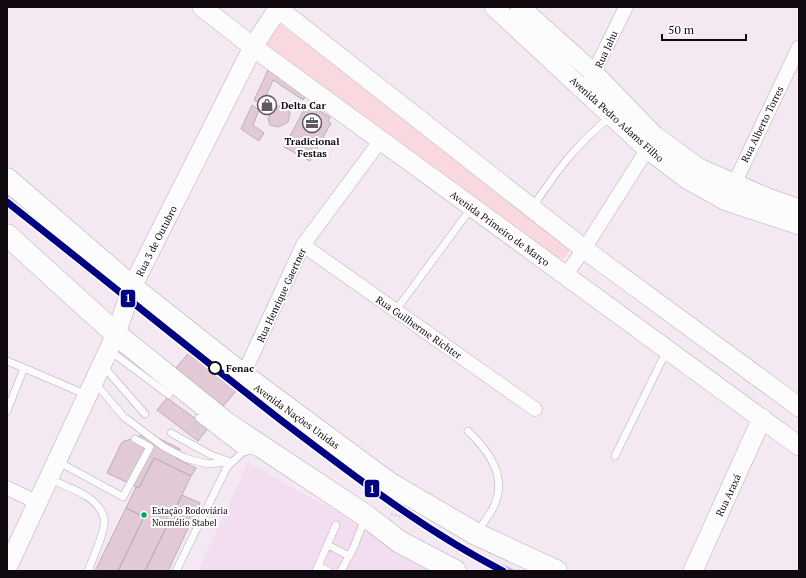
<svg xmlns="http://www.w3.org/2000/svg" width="806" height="578" viewBox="0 0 806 578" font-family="'PT Serif',serif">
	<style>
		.built { fill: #f3ddf0 }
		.green { fill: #f9d9df }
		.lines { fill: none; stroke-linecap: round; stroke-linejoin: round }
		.stream { stroke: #b6b0ee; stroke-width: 3.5 }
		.building { fill: #e1cad6; stroke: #baafb6 }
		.lane-casing { stroke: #b6adb5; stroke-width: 8 }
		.street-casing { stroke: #b6adb5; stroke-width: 15 }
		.secondary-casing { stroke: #b6adb5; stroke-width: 20 }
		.primary-casing { stroke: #b6adb5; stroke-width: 23 }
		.path { stroke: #d0cbcf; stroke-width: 2; stroke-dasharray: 2 2; stroke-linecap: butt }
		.lane { stroke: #fdfcfd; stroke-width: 7 }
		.street { stroke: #fdfcfd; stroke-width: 14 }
		.secondary { stroke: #fdfcfd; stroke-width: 19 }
		.primary { stroke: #fdfcfd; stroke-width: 22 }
		.path-bridge { stroke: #d0cbcf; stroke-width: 2; stroke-dasharray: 2 2; stroke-linecap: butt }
		.metro-1-casing { stroke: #fff; stroke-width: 10 }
		.metro-1 { stroke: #000080; stroke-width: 7 }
		.stop-dot { fill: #fff; stroke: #110910; stroke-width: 2 }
		.bus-dot { fill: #00a651; stroke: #fff; stroke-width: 1.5 }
		.labels { text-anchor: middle; stroke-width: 4; stroke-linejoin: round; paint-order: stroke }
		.bus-label { font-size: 9px; fill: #110910; stroke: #fff; text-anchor: start }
		.street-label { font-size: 10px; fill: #110910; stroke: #fff }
		.poi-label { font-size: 10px; font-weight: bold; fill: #110910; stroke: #fff; text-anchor: start }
		.stop-label { font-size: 10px; font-weight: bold; fill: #110910; stroke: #fff; text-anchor: start }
		.line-badge { stroke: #fff; stroke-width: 1.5 }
		.badge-label { font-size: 11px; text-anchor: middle; font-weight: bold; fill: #fff }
	</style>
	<rect width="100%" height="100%" fill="#f4e8f3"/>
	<!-- built -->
	<path class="built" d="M248 463 400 547 448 571H198Z"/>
	<!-- green -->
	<path class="green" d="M276 21 567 242 570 249 565 258H558L260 45Z"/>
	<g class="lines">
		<!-- stream -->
		<path class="stream" d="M7 197 89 272
			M445 542 513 571"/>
	</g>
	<!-- building -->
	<path class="building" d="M270 66 307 92 303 100 273 80 262 105 254 100Z
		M252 105 259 110 253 125 264 133 259 141 241 129Z
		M280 106 288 109 290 114 288 122 278 127 270 125 268 119 271 110Z
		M311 106 330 117 328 121 331 123 310 161 284 147 305 108 309 110Z
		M197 343 244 382 218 412 171 374Z
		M167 398 208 428 198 441 157 410Z
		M148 433 180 449 176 458 196 468 191 476 154 458 139 488 107 473 122 442Z
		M154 458 191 476 145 571H118L144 517 126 508 136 487 139 488Z
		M182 495 200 503 168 571H145Z
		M126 508 144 517 118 571H95Z"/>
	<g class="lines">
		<!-- lane casing -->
		<g class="lane-casing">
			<path id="lane" d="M533 207C556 171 577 144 610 117
				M396 310 472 207
				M109 350 169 395
				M7 361 24 368
				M103 366 145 414
				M95 383 124 417 164 447 185 458 208 464 230 462
				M7 411 24 368 87 395
				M199 418 243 452
				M468 431C488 450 508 476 494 506 490 515 483 523 477 532
				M171 433 211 455 228 461
				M615 456 667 350
				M57 461 123 497 150 447 135 439
				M50 479C67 487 99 496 104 518 107 528 92 560 88 571
				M328 545 349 556
				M318 566 328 571
				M176 571 227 467 243 452 256 449
				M316 571 336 525
				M341 571 354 547 365 518"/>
		</g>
		<!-- street casing -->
		<g class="street-casing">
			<path id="street" d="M590 80 626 7
				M726 201 799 47
				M303 245 535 409
				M565 276 584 249 652 142
				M243 375 303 245 381 140
				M7 488 37 502"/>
		</g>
		<!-- secondary casing -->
		<g class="secondary-casing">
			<path id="secondary" d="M202 7 253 47 799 446
				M276 7 584 249 799 407
				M494 7 647 149 688 180 726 201 799 225
				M520 7 595 74 655 136 699 168 768 198 799 209
				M7 568 116 334 132 287 253 47 279 7
				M693 571 762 418"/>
		</g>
		<!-- primary casing -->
		<g class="primary-casing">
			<path id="primary" d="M7 179 132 287 243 375 389 483 476 534 556 571
				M7 235 116 334 226 423 366 516 400 542 455 571"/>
		</g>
		<!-- path -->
		<path class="path" d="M197 427 194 431 198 435 202 431
			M165 463 168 458
			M391 514 419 521"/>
		<!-- lane -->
		<use href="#lane" class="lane"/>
		<!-- street -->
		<use href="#street" class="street"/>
		<!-- secondary -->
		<use href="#secondary" class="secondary"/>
		<!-- primary -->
		<use href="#primary" class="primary"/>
		<!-- path-bridge -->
		<path class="path-bridge" d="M193 428 197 424 194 422"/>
		<!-- metro-1 casing -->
		<g class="metro-1-casing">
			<path id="metro-1" d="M7 202C99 275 190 349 282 421 353 475 423 530 503 571"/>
		</g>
		<!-- metro-1 -->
		<use href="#metro-1" class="metro-1"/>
	</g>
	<!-- icons -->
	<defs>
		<g id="shop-ring" transform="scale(1)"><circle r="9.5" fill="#fff" stroke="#60575f" stroke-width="1.5"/><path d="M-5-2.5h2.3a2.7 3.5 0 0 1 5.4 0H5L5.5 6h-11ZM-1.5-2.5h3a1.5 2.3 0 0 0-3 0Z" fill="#60575f"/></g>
		<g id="office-ring" transform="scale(1)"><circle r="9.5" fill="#fff" stroke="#60575f" stroke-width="1.5"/><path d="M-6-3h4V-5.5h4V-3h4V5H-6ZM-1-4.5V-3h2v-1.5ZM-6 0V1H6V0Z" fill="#60575f"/></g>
	</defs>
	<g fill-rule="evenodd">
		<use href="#shop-ring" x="267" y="105"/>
		<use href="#office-ring" x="312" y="123"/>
	</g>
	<!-- markers -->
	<circle class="stop-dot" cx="215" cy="368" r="6"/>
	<circle class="bus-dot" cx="144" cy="515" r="3.5"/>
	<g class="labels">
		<!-- bus labels -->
		<g class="bus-label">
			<text x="152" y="514">Estação Rodoviária<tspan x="152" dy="12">Normélio Stabel</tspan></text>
		</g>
		<!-- street labels -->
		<g class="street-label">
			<text transform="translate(606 49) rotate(-65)" y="4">Rua Jahu</text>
			<text transform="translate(617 119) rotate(42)" y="4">Avenida Pedro Adams Filho</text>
			<text transform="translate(762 124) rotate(-64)" y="4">Rua Alberto Torres</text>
			<text transform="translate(500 228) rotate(36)" y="4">Avenida Primeiro de Março</text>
			<text transform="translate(156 241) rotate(-63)" y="4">Rua 3 de Outubro</text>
			<text transform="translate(281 295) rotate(-65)" y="4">Rua Henrique Gaertner</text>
			<text transform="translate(419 327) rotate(35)" y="4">Rua Guilherme Richter</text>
			<text transform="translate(297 416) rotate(36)" y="4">Avenida Nações Unidas</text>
			<text transform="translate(728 495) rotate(-65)" y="4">Rua Araxá</text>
		</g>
		<!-- poi labels -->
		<g class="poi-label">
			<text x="281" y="109">Delta Car</text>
			<text x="312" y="145" text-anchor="middle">Tradicional<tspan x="312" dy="12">Festas</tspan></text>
		</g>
		<!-- stop labels -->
		<g class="stop-label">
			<text x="226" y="372">Fenac</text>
		</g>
	</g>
	<g class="line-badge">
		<rect x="120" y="289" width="16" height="19" rx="4" fill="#000080"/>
		<rect x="364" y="479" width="16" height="19" rx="4" fill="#000080"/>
	</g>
	<g class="badge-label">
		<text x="128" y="302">1</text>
		<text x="372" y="493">1</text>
	</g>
	<!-- border -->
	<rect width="806" height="578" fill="none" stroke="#110910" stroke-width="16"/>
	<!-- scale -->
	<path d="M662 34v6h84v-6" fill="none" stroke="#110910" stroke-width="2"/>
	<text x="668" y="34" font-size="12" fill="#110910" stroke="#ffffff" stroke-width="3" paint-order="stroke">50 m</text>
</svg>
